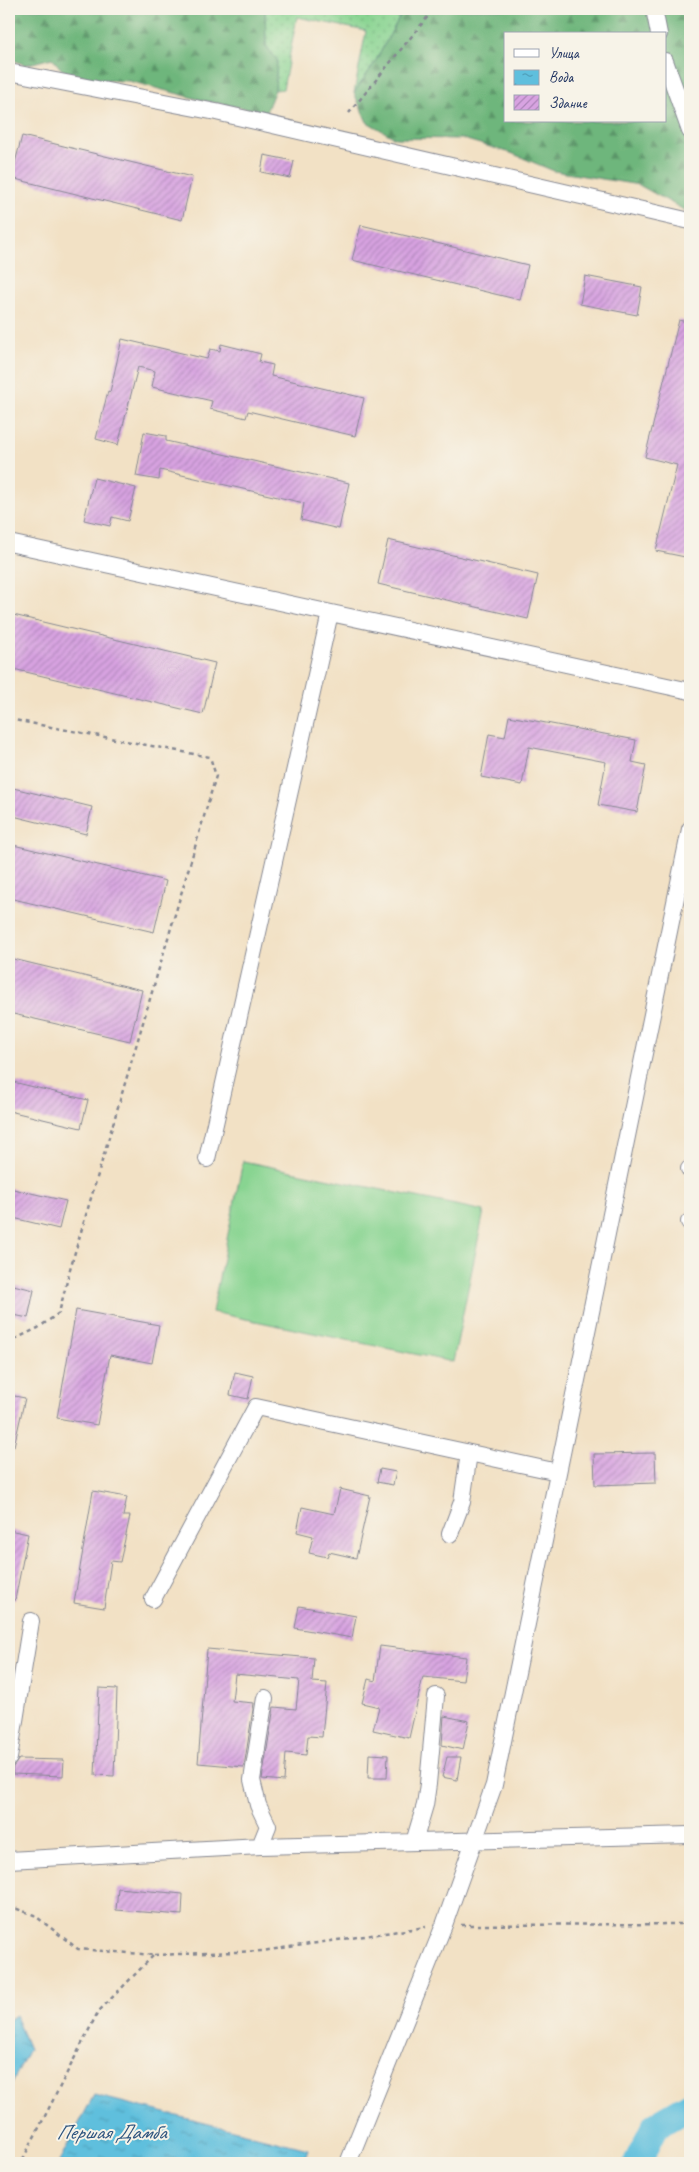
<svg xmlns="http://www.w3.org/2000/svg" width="699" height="2172" viewBox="0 0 699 2172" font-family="Caveat,sans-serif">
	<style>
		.grass { fill: url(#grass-dots); stroke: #528278 }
		.forest { fill: url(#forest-firs); stroke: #44726c; fill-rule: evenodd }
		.pitch { fill: #88d491; stroke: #528278 }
		.water { fill: url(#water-ripples); stroke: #3d779e }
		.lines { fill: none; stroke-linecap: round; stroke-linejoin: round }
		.river { stroke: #5fbfdd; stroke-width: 28 }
		.building { fill: url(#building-hatch) }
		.minor-casing { stroke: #868892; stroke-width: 18 }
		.path { stroke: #868892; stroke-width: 2.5; stroke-dasharray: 4 4; stroke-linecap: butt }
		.minor { stroke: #fff; stroke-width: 16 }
		.labels { text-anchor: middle; stroke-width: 4; stroke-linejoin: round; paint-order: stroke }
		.water-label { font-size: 21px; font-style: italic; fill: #2c537e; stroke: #f7f3e8 }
	</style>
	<defs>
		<pattern id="grass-dots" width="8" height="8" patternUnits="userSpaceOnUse" patternTransform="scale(1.25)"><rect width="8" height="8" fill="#88d491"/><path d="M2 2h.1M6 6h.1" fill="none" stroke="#75b67f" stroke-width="1.8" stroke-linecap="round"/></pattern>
		<pattern id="forest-firs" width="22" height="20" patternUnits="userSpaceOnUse" patternTransform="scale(1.25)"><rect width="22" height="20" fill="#6eb67b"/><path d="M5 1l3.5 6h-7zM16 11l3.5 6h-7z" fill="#5a9468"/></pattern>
		<pattern id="water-ripples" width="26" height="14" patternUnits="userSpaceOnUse" patternTransform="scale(1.25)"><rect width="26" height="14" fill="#5fbfdd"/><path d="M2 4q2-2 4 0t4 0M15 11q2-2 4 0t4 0" fill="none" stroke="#4e9cb6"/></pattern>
		<pattern id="building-hatch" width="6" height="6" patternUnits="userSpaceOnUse" patternTransform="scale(1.25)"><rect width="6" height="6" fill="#d8a3e1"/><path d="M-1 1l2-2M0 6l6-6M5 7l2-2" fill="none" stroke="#ae85ba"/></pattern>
	</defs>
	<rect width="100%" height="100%" fill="#f7f3e8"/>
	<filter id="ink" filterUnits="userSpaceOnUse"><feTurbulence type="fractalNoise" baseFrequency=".02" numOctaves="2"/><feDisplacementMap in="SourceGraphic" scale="10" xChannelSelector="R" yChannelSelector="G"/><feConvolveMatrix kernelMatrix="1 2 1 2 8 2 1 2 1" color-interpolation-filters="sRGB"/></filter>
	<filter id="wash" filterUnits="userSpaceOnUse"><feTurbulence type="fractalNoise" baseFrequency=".0096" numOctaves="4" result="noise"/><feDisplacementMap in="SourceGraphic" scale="20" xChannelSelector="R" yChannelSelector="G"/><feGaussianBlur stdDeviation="1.12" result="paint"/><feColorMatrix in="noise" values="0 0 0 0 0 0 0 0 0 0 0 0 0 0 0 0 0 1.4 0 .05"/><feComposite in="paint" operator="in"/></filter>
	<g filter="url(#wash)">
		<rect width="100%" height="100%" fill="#f2e1c5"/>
		<!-- grass -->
		<path class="grass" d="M265 9H404L374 64 354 93 366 31 297 17 283 89 275 90 277 60 266 46Z"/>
		<!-- forest -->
		<path class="forest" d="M9 9H265L266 46 277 60 275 90 266 112 205 101 129 81 96 80 62 70 52 58 25 65 9 58Z
			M404 9H690V208L686 211 639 185 554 171 511 153 463 139 395 138 367 122 354 93 374 64ZM505 34H665V121H505Z"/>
		<!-- pitch -->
		<path class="pitch" d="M243 1161 484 1211 453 1362 212 1312Z"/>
		<!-- water -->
		<path class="water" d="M15 2016 29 2049 9 2089V2020Z
			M94 2095 308 2149 303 2163H58Z"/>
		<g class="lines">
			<!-- river -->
			<path class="river" d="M637 2163 656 2125 690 2105"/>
		</g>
		<g id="blocks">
			<!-- building -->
			<path class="building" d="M22 136 192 177 182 220 11 178Z
				M264 155 294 161 290 178 261 172Z
				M361 225 528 265 520 300 352 260Z
				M585 276 642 287 637 315 580 304Z
				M679 320 690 323V558L656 551 677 465 645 457Z
				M122 339 207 359 210 349 220 351 221 344 261 354 259 362 273 365 271 376 364 398 355 436 248 411 246 418 210 409 212 401 152 387 155 371 138 367 118 445 96 439 108 391 110 392Z
				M144 432 166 436V441L349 483 339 529 301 520 304 503 160 470 159 480 136 476Z
				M94 478 136 488 128 521 112 517 110 526 84 520Z
				M388 540 538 575 528 619 378 584Z
				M9 614 215 663 203 714 9 668Z
				M509 716 636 740 632 762 646 765 637 812 598 805 606 762 529 747 522 785 481 777 489 734 505 737Z
				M9 787 92 807 86 834 9 815Z
				M9 844 166 881 154 932 9 898Z
				M9 958 142 990 130 1041 9 1013Z
				M9 1081 88 1100 81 1128 9 1111Z
				M9 1188 66 1201 59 1229 9 1217Z
				M9 1284 34 1290 28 1318 9 1314Z
				M76 1310 159 1325 152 1363 110 1355 97 1425 57 1418Z
				M235 1372 253 1376 248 1399 230 1395Z
				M9 1395 25 1398 14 1446H9Z
				M655 1453 656 1483 595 1485 594 1454Z
				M380 1469 396 1472 393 1485 377 1482Z
				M340 1489 370 1496 356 1558 329 1552 327 1557 309 1553 313 1536 297 1532 302 1507 334 1514Z
				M93 1491 127 1497 123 1516H130L120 1562 111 1561 104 1608 74 1603Z
				M9 1530 28 1534 15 1600 9 1599Z
				M299 1606 356 1616 352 1638 295 1628Z
				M380 1646 466 1657 463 1681 423 1677 409 1738 373 1730 379 1707 362 1703 368 1679 375 1681Z
				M207 1649 314 1658 312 1682 327 1683 322 1737 308 1736 306 1755 286 1753 284 1781 262 1779 274 1707 296 1709 299 1680 235 1674 232 1701 254 1703 244 1767 198 1763Z
				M99 1688 117 1689 114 1776 95 1775Z
				M444 1716 469 1721 463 1750 442 1745Z
				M369 1754 388 1755 387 1778H368Z
				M447 1757H461L457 1780 442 1777Z
				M19 1759 64 1760 63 1776 12 1774 13 1767Z
				M118 1888 183 1894 182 1915 116 1910Z"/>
		</g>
	</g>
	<g filter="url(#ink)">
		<use href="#blocks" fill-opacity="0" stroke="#868892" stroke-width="1"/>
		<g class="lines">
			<!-- minor casing -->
			<g class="minor-casing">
				<path id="minor" d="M654 9 659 34
					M665 61 690 131
					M9 72 216 112 690 221
					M9 543 690 691
					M207 1159 330 613
					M689 1169H690
					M689 1222H690
					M450 1534 462 1502 469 1453
					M153 1599 256 1407 558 1472
					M9 1758 31 1621
					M414 1842 425 1805 428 1784 436 1696
					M260 1846 268 1826 258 1805 252 1780 265 1698
					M9 1860 260 1846 690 1835
					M348 2163 444 1925 494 1785 690 829"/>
			</g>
			<!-- path -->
			<path class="path" d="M349 113 434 9
				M9 719 210 757 216 776 70 1269 59 1313 38 1328 9 1342
				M9 1906 34 1915 78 1949 154 1955 98 2012 21 2163
				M461 1925 690 1924
				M154 1955 262 1951 426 1927"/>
			<!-- minor -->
			<use href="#minor" class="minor"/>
		</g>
	</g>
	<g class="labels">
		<!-- water labels -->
		<g class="water-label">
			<text x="111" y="2139">Першая Дамба</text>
		</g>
	</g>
	<!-- margin -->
	<rect width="699" height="2172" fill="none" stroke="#f7f3e8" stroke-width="30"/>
	<!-- legend -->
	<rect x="504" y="32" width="162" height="90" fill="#f7f3e8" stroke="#9fa5b1"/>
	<rect x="514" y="49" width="25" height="8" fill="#ffffff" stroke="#9fa5b1"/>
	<text x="549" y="58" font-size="15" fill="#1b2f5e">Улица</text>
	<rect x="514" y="70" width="25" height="15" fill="url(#water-ripples)" stroke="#9fa5b1"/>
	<text x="549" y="82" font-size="15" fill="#1b2f5e">Вода</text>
	<rect x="514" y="95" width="25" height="15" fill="url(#building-hatch)" stroke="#9fa5b1"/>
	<text x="549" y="108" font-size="15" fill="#1b2f5e">Здание</text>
</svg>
